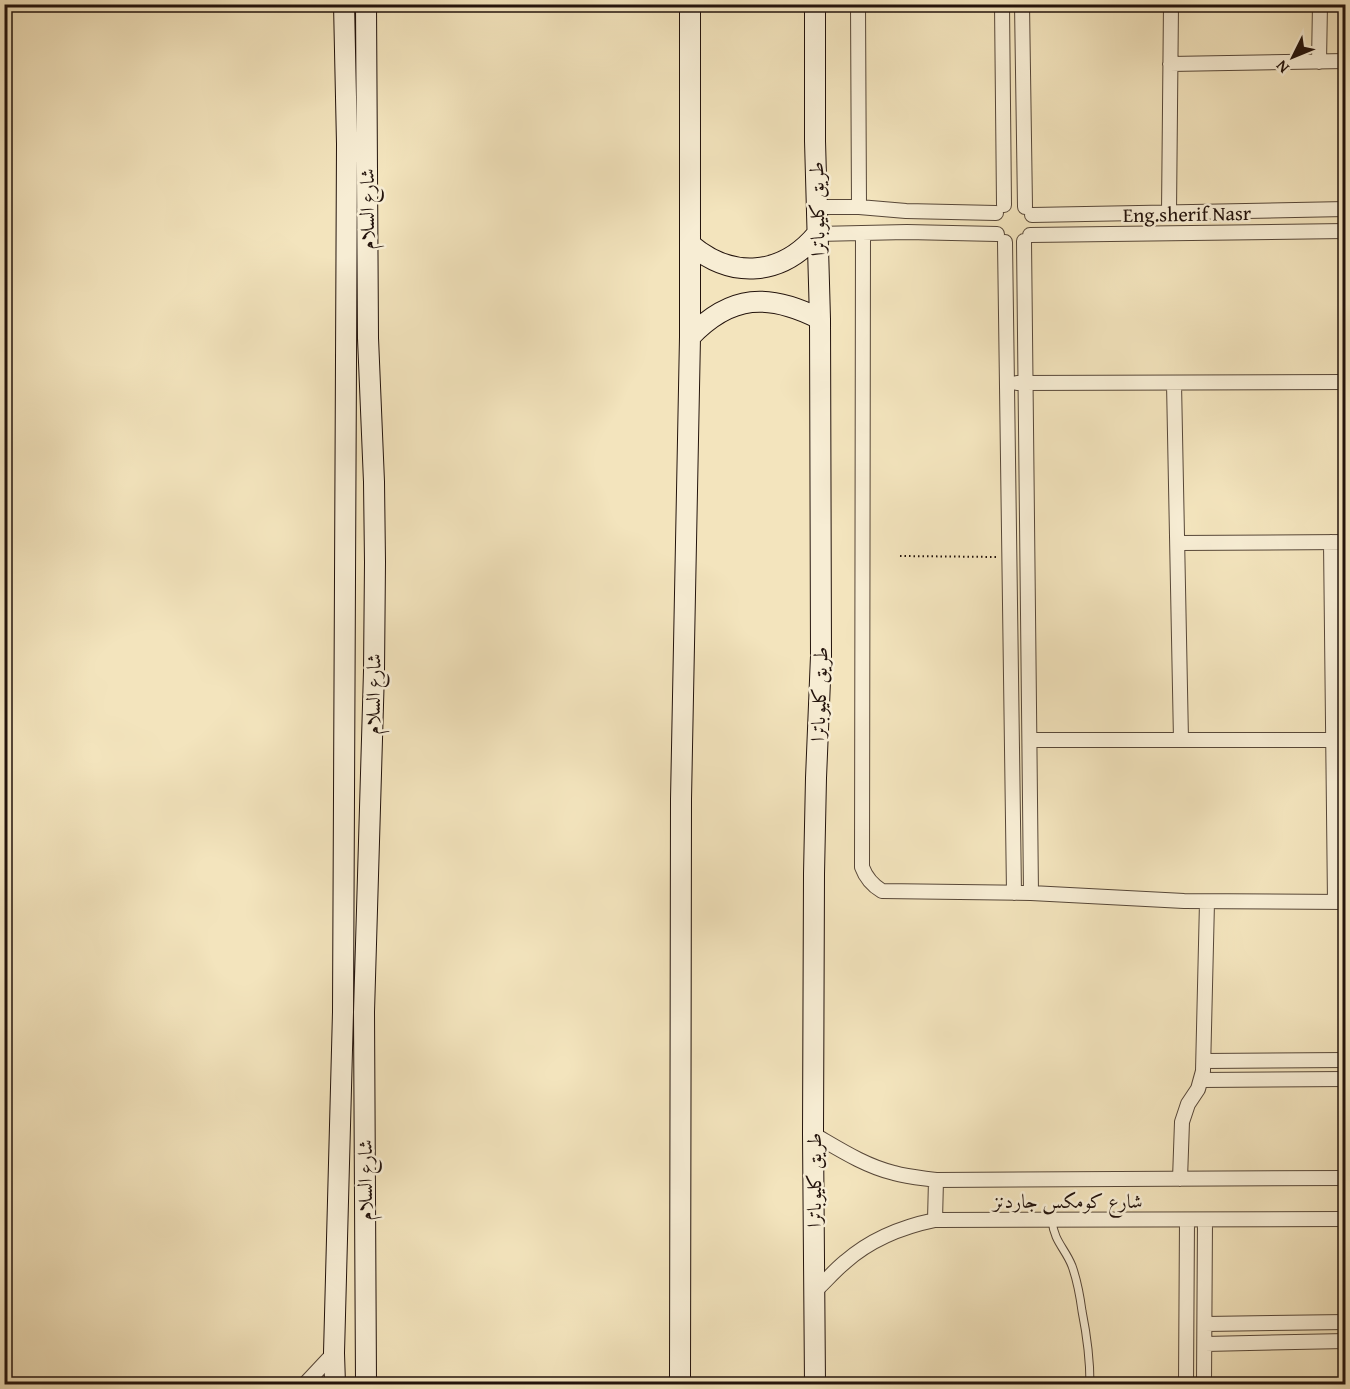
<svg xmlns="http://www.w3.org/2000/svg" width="1350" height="1389" viewBox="0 0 1350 1389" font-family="'Gentium Book Plus',Amiri,serif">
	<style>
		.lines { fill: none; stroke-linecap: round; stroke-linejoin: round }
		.lane-casing { stroke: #574738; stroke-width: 9 }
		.street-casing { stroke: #574738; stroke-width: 16 }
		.secondary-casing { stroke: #23130c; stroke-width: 22 }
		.path { stroke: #23130c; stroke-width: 2; stroke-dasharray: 1.5 3; stroke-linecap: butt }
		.lane { stroke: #f7edd4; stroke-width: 7 }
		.street { stroke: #f7edd4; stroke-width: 14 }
		.secondary { stroke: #f7edd4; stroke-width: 20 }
		.labels { text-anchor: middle; stroke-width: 5; stroke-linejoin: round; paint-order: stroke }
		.street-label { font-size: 20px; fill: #23130c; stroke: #f7edd4 }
	</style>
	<rect width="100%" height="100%" fill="#f3e4bd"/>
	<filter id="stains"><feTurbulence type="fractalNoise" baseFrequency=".00333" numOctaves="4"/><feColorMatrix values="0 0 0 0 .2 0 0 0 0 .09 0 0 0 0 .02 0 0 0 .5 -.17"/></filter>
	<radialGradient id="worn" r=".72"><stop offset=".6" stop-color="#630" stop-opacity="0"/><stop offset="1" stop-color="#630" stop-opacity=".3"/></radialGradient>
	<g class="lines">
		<!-- lane casing -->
		<g class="lane-casing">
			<path id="lane" d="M1052 1220C1054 1242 1065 1248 1072 1266 1077 1280 1080 1296 1082 1311 1087 1336 1090 1359 1090 1384"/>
		</g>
		<!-- street casing -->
		<g class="street-casing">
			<path id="street" d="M858 4 859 207
				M1002 4 1004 205
				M1022 4 1025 207
				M1319 62 1320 4
				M1170 64 1346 61
				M816 207H859L906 211 996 213
				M1169 212 1171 4
				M1032 215 1346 209
				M863 233 862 867C866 878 872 885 882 891L1031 893 1184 901 1346 902
				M817 234 907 232 997 234
				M1030 235 1346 231
				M1024 241 1031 893
				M1005 242 1014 893
				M1017 383 1346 382
				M1174 383 1181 740
				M1331 542 1335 902
				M1178 543 1346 542
				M1030 740H1333
				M1204 1061 1346 1060
				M1201 1080 1346 1079
				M813 1134C839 1149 865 1166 894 1173 908 1177 922 1178 936 1180L1346 1178
				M1180 1179 1182 1122 1188 1104 1198 1089 1203 1071 1207 902
				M935 1220 936 1180
				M814 1292C825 1282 834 1271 845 1262 871 1239 901 1227 935 1220L1346 1219
				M1205 1324 1346 1322
				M1205 1344 1346 1341
				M305 1384 334 1353
				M1186 1384 1187 1220
				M1204 1384 1205 1220"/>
		</g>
		<!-- secondary casing -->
		<g class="secondary-casing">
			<path id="secondary" d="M366 4 368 338 374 482 375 562 374 671 364 1012 366 1384
				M815 4V141L820 319 821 656 816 778 814 874 813 1134 815 1384
				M690 244C732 280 782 276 817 234
				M690 337C731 294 769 293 820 319
				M335 1384 334 1353 343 1012 347 144 344 4
				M680 1384 681 799 690 337V4"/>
		</g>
		<!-- path -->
		<path class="path" d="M900 556 997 557"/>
		<!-- lane -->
		<use href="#lane" class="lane"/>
		<!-- street -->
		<use href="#street" class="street"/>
		<!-- secondary -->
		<use href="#secondary" class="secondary"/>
	</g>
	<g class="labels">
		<!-- street labels -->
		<g class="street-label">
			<text transform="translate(367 209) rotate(-90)" y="7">شارع السلام</text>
			<text transform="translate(817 209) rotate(-91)" y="7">طريق كليوباترا</text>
			<text transform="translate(1187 214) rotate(-1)" y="7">Eng.sherif Nasr</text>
			<text transform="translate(373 694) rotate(-89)" y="7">شارع السلام</text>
			<text transform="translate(819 694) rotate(-88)" y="7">طريق كليوباترا</text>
			<text transform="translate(365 1180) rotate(-90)" y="7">شارع السلام</text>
			<text transform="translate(814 1180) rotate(-90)" y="7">طريق كليوباترا</text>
			<text x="1068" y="1208">شارع كومكس جاردنز</text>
		</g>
	</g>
	<!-- margin -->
	<rect width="1350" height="1389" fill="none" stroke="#f3e4bd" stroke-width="24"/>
	<rect x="6" y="6" width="1338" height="1377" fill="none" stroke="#23130c" stroke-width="3"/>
	<rect x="12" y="12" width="1326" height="1365" fill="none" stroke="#23130c" stroke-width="1.5"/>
	<!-- north arrow -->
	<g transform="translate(1293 57) rotate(227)" stroke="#f7edd4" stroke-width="4.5" paint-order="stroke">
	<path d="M0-4.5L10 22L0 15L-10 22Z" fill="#23130c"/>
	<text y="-9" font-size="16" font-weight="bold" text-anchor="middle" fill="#23130c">N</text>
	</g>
	<rect width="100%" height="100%" filter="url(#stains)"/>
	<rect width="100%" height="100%" fill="url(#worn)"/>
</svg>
